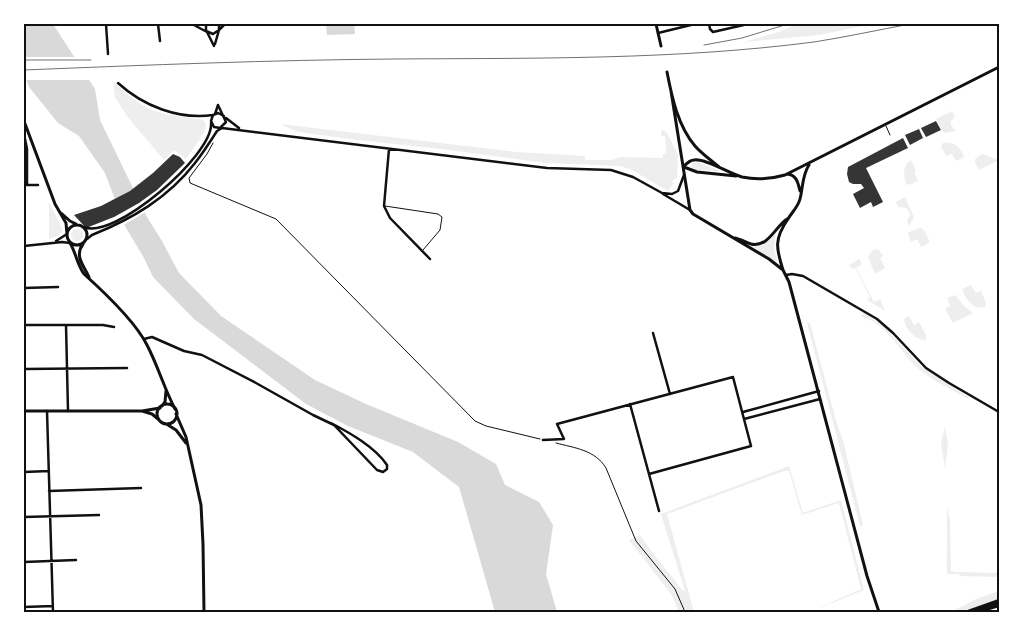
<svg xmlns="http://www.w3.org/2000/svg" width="1023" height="636" viewBox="0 0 1023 636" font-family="Barlow,sans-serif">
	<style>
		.green { fill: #eee }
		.water { fill: #d9d9d9 }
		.pier { fill: #fff }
		.building { fill: #353535 }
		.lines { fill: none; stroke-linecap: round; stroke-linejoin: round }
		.path { stroke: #111; stroke-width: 1 }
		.service { stroke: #111; stroke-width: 1 }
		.minor { stroke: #111; stroke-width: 2.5 }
		.tertiary { stroke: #111; stroke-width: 3 }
		.secondary { stroke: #111; stroke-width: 3 }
		.trunk { stroke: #111; stroke-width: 4 }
		.rail { stroke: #707070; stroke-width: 1 }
		.neatline { fill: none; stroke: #111; stroke-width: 2 }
	</style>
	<rect width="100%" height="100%" fill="#fff"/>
	<!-- green -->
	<path class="green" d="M798 24H813L814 26 827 24H872L819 35 744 42 779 32Z
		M113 81C124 92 138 104 152 110 168 116 186 117 203 120L206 124 205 130 200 139 186 159 174 150 164 160 126 115 115 97Z
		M952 111 955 117 951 121V125L956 131 944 133 936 119Z
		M280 124 516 152 585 156V160H611L620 157 663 158V154L666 153 665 136H661L662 129 667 133 678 155 677 178 672 181 674 183 668 191 630 169 619 166 546 163 441 149 358 140 298 132Z
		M943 143C952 141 962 147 964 157L956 161 952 154 946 156 941 146Z
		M982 154 999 160 979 170 975 162V159Z
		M911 160 916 171 914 172 918 181 909 185 906 183C903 175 903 165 911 160Z
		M694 162H698L720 171 695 170 691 166Z
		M905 197 914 217 909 226 907 220 910 215 907 208 898 207 896 202Z
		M49 202 63 230 58 236 49 239Z
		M920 228 923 229 930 242 921 247 917 239 911 242 908 234 909 232Z
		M71 235a6 6 0 1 1 12 0a6 6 0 1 1-12 0Z
		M776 233 774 248 778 263 753 247 765 244Z
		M876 249 879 250 883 256 880 258 885 268 875 274 868 257 872 251Z
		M859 259 862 264 856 268 874 302 880 299 885 311 867 300 870 297 855 268 852 269 849 265Z
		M971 285 976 293 981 291 986 303 985 307C973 310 966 300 962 289Z
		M955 295 965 307 973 313 953 323 945 309 950 306 947 298Z
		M864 313 883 326 922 367 968 397V399C953 390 935 382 921 371 903 357 885 320 861 317Z
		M909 316 914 325 919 322 926 335V340C916 341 905 329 904 319Z
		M807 323H810L835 417 844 444 863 525 860 526Z
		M945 427 948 444 945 469 941 442Z
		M789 466 803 513 841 500 864 590 810 612 861 589 839 503 802 515 789 471H784L667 514 694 612H679L671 594 629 540 640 535C653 555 669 572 683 591H685L661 514Z
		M947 506 950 520 951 571 955 572 999 573V577L960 576 959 574H947Z
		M999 591V599L963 612H951L976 599Z"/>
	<!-- water -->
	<path class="water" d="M24 24H53L95 89 100 120 147 217 162 241 179 273 221 316 315 380 366 404 458 442 496 464 505 485 539 502 553 525 546 574 557 612H495L459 487 413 452 348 426 306 404 194 319 153 277 144 258 125 226 105 173 79 136 58 123 29 87 24 73Z
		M326 24H354L355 34 327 35Z"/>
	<!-- pier -->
	<path class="pier" d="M24 57H78L93 80H24Z
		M142 201 147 211 122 226 118 215Z"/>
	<!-- building -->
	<path class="building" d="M936 121 941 130 926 137 921 128Z
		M919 129 923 138 910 145 905 135Z
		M903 138 908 148 866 168 883 202 873 207 871 202 860 208 853 194 864 188 861 184H853L849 182 847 174 848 167Z
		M173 154 180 157 185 163 157 190 139 203 114 217 86 228 74 215 101 206 130 191 153 173Z"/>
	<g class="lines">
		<!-- path -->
		<path class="path" d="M213 143 207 154 189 178 190 183 276 219 475 421 486 426 540 439
			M556 443C575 448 595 450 606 468L636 541 675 589 685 612"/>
		<!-- service -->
		<path class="service" d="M886 126 890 135
			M385 206 438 214 442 217 440 230 423 250"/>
		<!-- minor -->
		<path class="minor" d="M106 24 108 54
			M158 24 160 41
			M192 24 207 32 214 46
			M206 24V31L213 34 219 30V24
			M709 24 710 29 713 32 748 24
			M658 33 695 24
			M215 44 219 30 225 24
			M118 83C143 106 179 120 213 115
			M218 105 226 122 220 128 214 127 211 121 213 115 218 113 224 116
			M215 114 218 105
			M226 118 239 128
			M24 134 27 149V185
			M389 149 384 206 390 218 430 259
			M24 185H38
			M663 194 690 210
			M84 227C113 241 214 155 211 123
			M87 239 92 235C132 219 168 198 195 163 203 153 210 142 217 131L222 128 547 168 611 170 633 177 662 193 672 194 678 191 684 175
			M56 241 67 234
			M24 246 62 242 70 243
			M786 275 792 274 803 276 877 319 893 333 926 368 949 383 999 412
			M24 288 58 287
			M24 325H103L114 327
			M66 325 68 411
			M653 333 670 394
			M144 339 152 337 184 351 202 355 256 383 313 415 334 425 377 470 383 472 387 469V465C375 447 350 433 331 423
			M24 369 127 368
			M630 404 659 511
			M47 411 53 612
			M743 412 819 391
			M744 419 820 399
			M543 440 564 439 557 424 733 377 751 446 649 474
			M24 472 49 471
			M49 491 141 488
			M24 517 99 515
			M24 562 76 560
			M24 607 53 606"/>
		<!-- tertiary -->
		<path class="tertiary" d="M656 24 661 46
			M667 72C672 98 678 126 695 146 702 154 711 160 719 167
			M671 91 690 210 693 214 769 259 783 270 789 282 867 576 879 612
			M684 166C687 163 690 160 694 160 705 158 730 174 742 177 756 180 771 179 785 175L999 67
			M684 167 697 172 736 176
			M787 174C797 175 798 183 800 191
			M735 238C740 239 745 242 751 244 768 248 775 227 787 219
			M783 270C776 248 774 239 788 219 792 212 798 207 800 199 803 188 802 175 809 165
			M24 411H142L160 408
			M142 411 152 414 158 419"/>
		<!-- secondary -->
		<path class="secondary" d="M24 121 55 204 66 223 67 234
			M61 213 70 221 76 224
			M67 235a10 10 0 1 1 20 0a10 10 0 1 1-20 0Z
			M70 243C76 253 77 264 84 274 104 292 135 321 147 345 158 366 164 388 175 409
			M83 244C74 256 84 266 89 277
			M157 414a10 10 0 1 1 20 0a10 10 0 1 1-20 0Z
			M162 406 165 402 166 391
			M176 414 186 437 201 505 203 544 204 612
			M168 425 176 430 186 443"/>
		<!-- trunk -->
		<path class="trunk" d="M968 612 999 601
			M976 612 999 605"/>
		<!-- rail -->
		<path class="rail" d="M704 45 742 38 788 24
			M24 60H91
			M24 70C147 65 271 60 394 59 534 58 675 60 814 42 846 37 878 30 910 24"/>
	</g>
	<!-- border -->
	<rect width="1023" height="636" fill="none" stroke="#ffffff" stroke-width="50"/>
	<rect x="25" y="25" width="973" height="586" class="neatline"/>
</svg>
